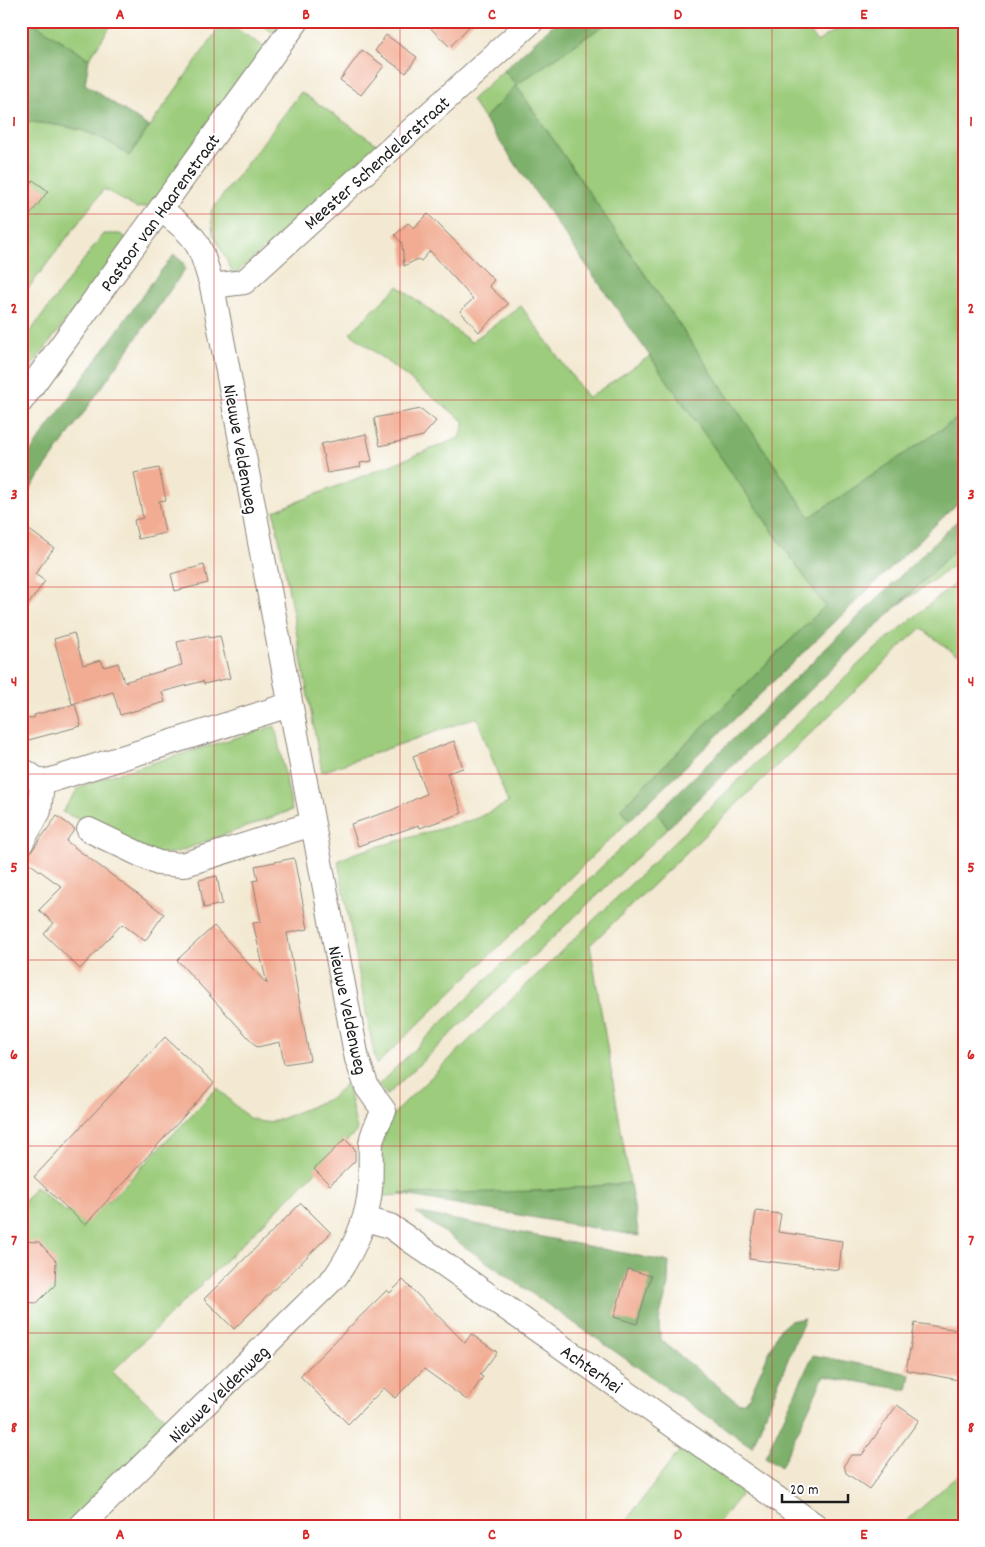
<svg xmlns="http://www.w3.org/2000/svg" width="985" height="1547" viewBox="0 0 985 1547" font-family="Dekko,sans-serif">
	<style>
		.green { fill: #9ccc7b; stroke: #5c744c }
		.forest { fill: #7db06b; stroke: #4c6644 }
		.building { fill: #f1ac93 }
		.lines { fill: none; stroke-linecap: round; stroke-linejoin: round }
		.minor-casing { stroke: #888277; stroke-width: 26 }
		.minor { stroke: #fff; stroke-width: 24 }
		.grid { fill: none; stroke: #d62828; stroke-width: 1; stroke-opacity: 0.55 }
		.labels { text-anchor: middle; stroke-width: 4; stroke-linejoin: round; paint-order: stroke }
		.street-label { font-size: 19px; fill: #1c1c1c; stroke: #fff }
		.neatline { fill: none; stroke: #d62828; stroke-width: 2 }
		.grid-label { font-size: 16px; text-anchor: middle; font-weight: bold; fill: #d62828 }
	</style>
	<rect width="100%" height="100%" fill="#fff"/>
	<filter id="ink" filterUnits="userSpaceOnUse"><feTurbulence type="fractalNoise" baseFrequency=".02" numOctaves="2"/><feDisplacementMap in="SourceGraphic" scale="10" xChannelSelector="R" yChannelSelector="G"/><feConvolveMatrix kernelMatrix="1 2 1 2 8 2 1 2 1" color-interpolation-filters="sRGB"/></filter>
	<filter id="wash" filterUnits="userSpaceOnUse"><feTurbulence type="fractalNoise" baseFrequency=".0096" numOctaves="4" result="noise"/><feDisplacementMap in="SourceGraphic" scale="20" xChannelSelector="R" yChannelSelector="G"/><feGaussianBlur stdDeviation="1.12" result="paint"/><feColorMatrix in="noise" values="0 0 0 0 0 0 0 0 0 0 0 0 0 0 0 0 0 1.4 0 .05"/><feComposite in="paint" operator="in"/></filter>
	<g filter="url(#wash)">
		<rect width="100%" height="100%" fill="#f3e9d2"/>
		<!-- green -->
		<path class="green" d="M31 21H114L89 59Z
			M224 21 266 48 153 206 136 208 104 189 21 298V121C64 125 95 128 129 156Z
			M255 21H284L275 34Z
			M610 21H803L817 42 849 21H964V414L810 518 516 85 484 119 471 100 504 70 516 85Z
			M301 92 381 147 234 275 213 234 211 211Z
			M103 234H120L128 239 21 380V344Z
			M398 286 471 342 521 306 588 398 650 356 825 606 620 809 630 820 376 1065 338 861 355 853 475 819 508 803 477 717 322 772 274 511 459 438 465 422 350 333Z
			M964 541V558L900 604Z
			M964 576V649L957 655 922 629 912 636 590 945 630 1183 539 1191 380 1196V1154L388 1121 400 1107 867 656Z
			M275 726 292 810 178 852 157 855 62 812 78 789 95 780Z
			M657 813 668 828 387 1095 378 1085Z
			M347 1083 357 1131 112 1372 172 1424 68 1526H21V1206L35 1187 68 1213 87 1188 109 1201 217 1088 249 1118 262 1122 276 1121 331 1098Z
			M687 1441 749 1484 716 1526H622Z
			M964 1470V1526H901Z"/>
		<!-- forest -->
		<path class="forest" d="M21 21H31L89 59 85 84 149 127 129 156C95 128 64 125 21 121Z
			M557 21H610L516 85 810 517 964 414V497L630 820 620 809 825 606 484 119 516 85 504 70Z
			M174 255 183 262 185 269 21 502V465L155 278Z
			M964 514V541L668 828 657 813Z
			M630 1183 639 1236 399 1194 539 1191Z
			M415 1212 669 1262C668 1271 669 1281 667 1290 663 1309 655 1322 662 1341L739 1403 744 1402 750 1395 779 1330 790 1321 805 1318 752 1447Z
			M813 1355 910 1374 907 1390 824 1376 781 1467 765 1457Z"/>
		<g id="blocks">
			<!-- building -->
			<path class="building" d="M423 21H474L450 47Z
				M386 35 417 57 406 73 375 51Z
				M362 50 384 66 361 95 340 80Z
				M33 180 48 191 21 227V196Z
				M428 214 494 280 489 286 508 304 479 332 460 311 473 299 430 251 421 261 418 259 404 266 402 243 395 235 408 223 414 228Z
				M421 409 436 421 423 436 380 446 374 418Z
				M366 434 372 461 360 463 361 467 327 473 321 444Z
				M159 468 166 500 159 501 165 533 138 539 134 520 143 518 134 473Z
				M21 524 54 548 35 574 45 581 21 615Z
				M204 565 208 583 175 591 171 574Z
				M74 633 83 665 101 660 104 667 118 663 124 682 182 665 177 642 209 635V638L220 636 230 678 204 684 203 681 162 692 165 702 120 715 113 692 72 704 54 639Z
				M75 704 81 726 21 742V721L35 717 34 715Z
				M454 741 463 768 447 773 462 813 420 828 419 825 358 846 351 824 392 810 426 794 413 756Z
				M57 816 75 829 66 841 164 914 145 941 122 924 80 969 44 934 54 923 39 910 62 887 25 860Z
				M294 858 308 929 287 933 310 1060 284 1064 280 1042 257 1047 177 960 214 926 267 984 253 923 261 922 253 881 258 880 255 866Z
				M217 876 222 904 204 908 199 880Z
				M165 1037 214 1083 85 1225 34 1177Z
				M345 1139 355 1149V1161L330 1185 314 1169Z
				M301 1203 331 1233 234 1329 204 1299Z
				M756 1211 781 1214 778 1232 842 1241 839 1270 749 1259Z
				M21 1241 39 1242 56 1261 55 1285 37 1303 21 1302Z
				M628 1269 651 1276 637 1324 614 1317Z
				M403 1280 465 1343 471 1334 497 1352 480 1375 483 1377 467 1400 424 1369 395 1398 384 1388 348 1424 300 1376 387 1290 390 1293Z
				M915 1323 964 1331V1381L906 1370Z
				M897 1405 919 1420 869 1489 846 1473 844 1465 851 1455H862Z"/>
		</g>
	</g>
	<g filter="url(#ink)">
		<use href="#blocks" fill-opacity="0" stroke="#888277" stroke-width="1"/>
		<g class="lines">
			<!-- minor casing -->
			<g class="minor-casing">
				<path id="minor" d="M212 286 244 282 532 21
					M21 401 297 21
					M21 769 42 783 289 705
					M89 830 158 863 182 865 312 824
					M21 843 39 811 42 783
					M365 1219 390 1226 816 1526
					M81 1526 336 1276C352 1252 365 1227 369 1198 372 1180 370 1162 371 1144 372 1132 379 1121 384 1111L367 1087 357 1059 212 286C199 243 199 237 161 210"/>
			</g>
			<!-- minor -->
			<use href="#minor" class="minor"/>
		</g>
	</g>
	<!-- grid -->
	<path class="grid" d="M214 21V1526M400 21V1526M586 21V1526M772 21V1526M21 214H964M21 400H964M21 587H964M21 774H964M21 960H964M21 1146H964M21 1333H964"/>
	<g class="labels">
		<!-- street labels -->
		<g class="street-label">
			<text transform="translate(376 162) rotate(-42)" y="7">Meester Schendelerstraat</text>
			<text transform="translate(159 212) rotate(-54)" y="7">Pastoor van Haarenstraat</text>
			<text transform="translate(242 449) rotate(80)" y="7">Nieuwe Veldenweg</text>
			<text transform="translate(349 1010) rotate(78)" y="7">Nieuwe Veldenweg</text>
			<text transform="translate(592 1368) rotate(35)" y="7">Achterhei</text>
			<text transform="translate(218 1393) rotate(-44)" y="7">Nieuwe Veldenweg</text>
		</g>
	</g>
	<!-- margin -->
	<rect width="985" height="1547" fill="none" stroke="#fff" stroke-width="55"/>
	<!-- scale -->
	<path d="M782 1494v8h66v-8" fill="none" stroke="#1c1c1c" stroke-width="2.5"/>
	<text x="790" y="1494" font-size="15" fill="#1c1c1c" stroke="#ffffff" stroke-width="4" paint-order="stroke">20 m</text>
	<rect x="28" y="28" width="930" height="1492" class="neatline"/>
	<g class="grid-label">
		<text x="120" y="19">A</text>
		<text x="306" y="19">B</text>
		<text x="492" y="19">C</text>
		<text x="678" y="19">D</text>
		<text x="864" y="19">E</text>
		<text x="14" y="126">1</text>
		<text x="971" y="126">1</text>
		<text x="14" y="313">2</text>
		<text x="971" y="313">2</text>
		<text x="14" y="499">3</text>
		<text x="971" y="499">3</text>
		<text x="14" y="686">4</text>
		<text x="971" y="686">4</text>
		<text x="14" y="872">5</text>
		<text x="971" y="872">5</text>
		<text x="14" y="1059">6</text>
		<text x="971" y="1059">6</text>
		<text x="14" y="1245">7</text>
		<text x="971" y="1245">7</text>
		<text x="14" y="1432">8</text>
		<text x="971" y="1432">8</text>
		<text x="120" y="1539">A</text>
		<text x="306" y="1539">B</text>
		<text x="492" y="1539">C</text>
		<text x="678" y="1539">D</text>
		<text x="864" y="1539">E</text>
	</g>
</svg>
